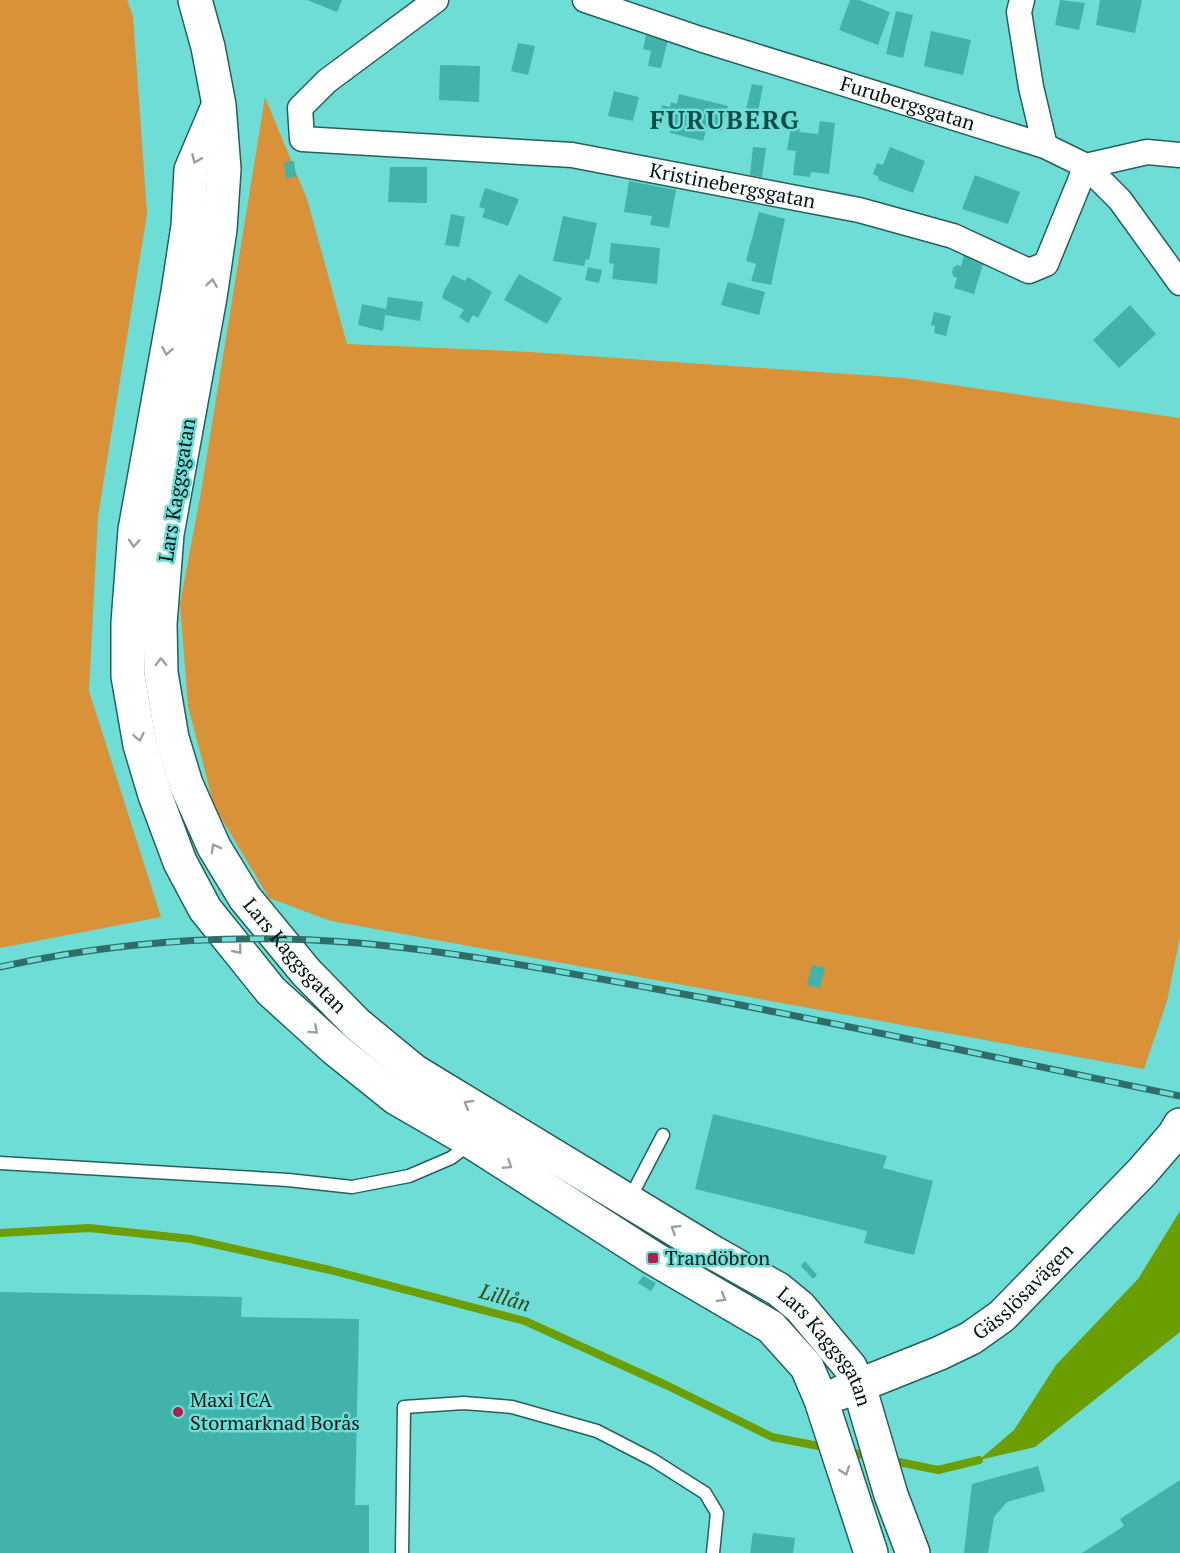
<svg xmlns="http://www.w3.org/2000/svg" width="1180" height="1553" viewBox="0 0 1180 1553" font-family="'PT Serif',serif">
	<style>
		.green { fill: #d99237 }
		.water { fill: #6a9e01 }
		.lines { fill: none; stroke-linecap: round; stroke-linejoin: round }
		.stream { stroke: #6a9e01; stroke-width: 8 }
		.building { fill: #42b3ab }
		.lane-casing { stroke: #24605c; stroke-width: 15 }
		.street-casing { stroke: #24605c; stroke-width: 27 }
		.secondary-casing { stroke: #24605c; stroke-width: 36 }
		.lane { stroke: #fff; stroke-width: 12 }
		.street { stroke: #fff; stroke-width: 24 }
		.secondary { stroke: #fff; stroke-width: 33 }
		.rail-casing { stroke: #306c68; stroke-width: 7 }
		.rail { stroke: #6eddd5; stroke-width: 4.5; stroke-dasharray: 14; stroke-linecap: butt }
		.oneway { stroke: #99a2a2 }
		.poi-dot { fill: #b01e4c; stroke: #6eddd5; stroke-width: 2 }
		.labels { text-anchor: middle; stroke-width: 5; stroke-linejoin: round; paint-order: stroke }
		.street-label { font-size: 20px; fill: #011716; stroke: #6eddd5 }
		.poi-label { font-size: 20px; fill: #011716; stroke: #6eddd5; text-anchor: start }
		.water-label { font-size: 21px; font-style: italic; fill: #314613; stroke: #6eddd5 }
		.district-label { font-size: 26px; font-weight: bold; letter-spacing: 1.5px; fill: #0d4e4a; stroke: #6eddd5 }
	</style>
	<rect width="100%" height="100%" fill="#6eddd5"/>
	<!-- green -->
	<path class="green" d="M0 0H127L133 16 147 214 98 516 89 691 161 917 0 948Z
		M265 97 307 199 347 344 531 352 905 378 1180 418V937L1167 1001 1144 1069 331 921 269 898 214 806 188 706 180 604 201 492Z"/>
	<!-- water -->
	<path class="water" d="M1180 1211V1332L1035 1447 979 1460 1014 1430 1056 1365 1138 1279Z"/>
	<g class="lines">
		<!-- stream -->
		<path class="stream" d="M0 1233 89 1228 191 1239 330 1270 525 1321 666 1385 772 1437 829 1448
			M844 1451 873 1457
			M889 1460 938 1470 979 1460"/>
	</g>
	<!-- building -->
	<path class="building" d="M307 0H342L337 12Z
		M850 0H859L890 12 878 45 839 30Z
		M1060 0 1085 3 1079 30 1055 25Z
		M1100 0H1142L1135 33 1096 25Z
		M896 11 913 15 903 58 886 54Z
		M931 31 971 40 963 75 924 66Z
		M646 35 668 40 661 68 648 66 651 51 643 49Z
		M518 43 535 46 528 75 511 71Z
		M440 65 480 66 479 102 439 100Z
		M752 84 763 86 758 112 746 110Z
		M614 91 639 97 633 121 608 116Z
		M679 94 728 106 722 131 707 127 703 141 670 133 672 123 667 122 668 118 660 116 662 105 670 107 671 102 677 104Z
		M820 121 835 123 829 174 811 172 810 177 793 175 796 151 787 150 791 127 800 129 799 132 818 134Z
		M753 147 766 148 762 177 750 175Z
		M890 147 925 161 913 193 878 180 879 177 873 174 877 163 883 165Z
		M294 161 296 177 286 178 284 162Z
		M390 167H427V203L388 202Z
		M975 175 1020 192 1008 224 962 209Z
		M629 181 676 190 669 228 650 225 652 216 624 212Z
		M485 188 519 199 508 226 482 217 485 209 479 207Z
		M759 212 785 219 771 285 751 281 756 264 746 261Z
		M451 214 465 217 459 247 445 245Z
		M563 216 597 223 589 260 586 259 584 266 553 261Z
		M611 243 660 248 657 284 612 279 614 264 609 263Z
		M964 255 984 261 974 294 954 288 957 278 953 276 952 272 953 268 957 265 961 266Z
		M588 267 602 270 599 283 585 280Z
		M519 274 562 298 547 324 504 300Z
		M453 275 465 281 468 277 492 292 478 318 473 315 468 323 459 317 464 310 442 298 444 291Z
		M728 282 765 292 759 315 721 305Z
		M388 297 423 302 420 321 385 315 383 331 358 325 362 304 386 309Z
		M1130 305 1156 334 1119 368 1093 340Z
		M934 312 951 316 946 336 934 333 935 326 931 325Z
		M812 965 825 968 820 988 807 985Z
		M713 1114 887 1156 883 1168 933 1181 914 1255 864 1243 867 1231 695 1189Z
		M805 1261 817 1275 813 1279 801 1266Z
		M643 1276 656 1283 651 1291 638 1283Z
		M0 1292 242 1297 241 1317 359 1319 355 1505H369V1553H0Z
		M1038 1466 1045 1491 1007 1502 994 1517 988 1553H964L972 1484Z
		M1180 1480V1553H1082L1124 1526 1120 1519Z
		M753 1533 795 1538 793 1553H750Z"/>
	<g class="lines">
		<!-- lane casing -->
		<g class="lane-casing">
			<path id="lane" d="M0 1163 288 1180 352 1187 409 1176 451 1158 471 1143
				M629 1200 663 1135
				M402 1553 404 1407 464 1403 512 1407 597 1431 653 1460 705 1493 717 1513 713 1553"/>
		</g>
		<!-- street casing -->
		<g class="street-casing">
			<g id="street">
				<path id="s1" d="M436 0 327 81 300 108 302 139 572 155 859 210 953 236 1029 271 1046 264 1086 166 1147 152 1180 155"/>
				<path id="s2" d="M585 0 700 39 1045 146 1086 166 1120 200 1180 283"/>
				<path d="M1022 0 1019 12 1031 87 1045 146"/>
			</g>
		</g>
		<!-- secondary casing -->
		<g class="secondary-casing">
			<g id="secondary">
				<path id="s3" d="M195 0 208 47 219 105 224 169 220 229 210 297 167 534 160 624 161 673 172 738 186 784 214 847 245 898 306 972 357 1024 414 1071 714 1253 778 1289 800 1307 850 1367 859 1386 891 1495 913 1553"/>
				<path d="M216 111 191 170 188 226 178 292 135 530 128 623V676L140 745 155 795 180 862 205 909 271 991 335 1049 396 1098 472 1142 653 1258 771 1327 807 1367 821 1400 871 1553"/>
				<path id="s4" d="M840 1393 940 1353 971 1338 1002 1316 1142 1172 1174 1135 1180 1125"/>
			</g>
		</g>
		<!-- lane -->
		<use href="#lane" class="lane"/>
		<!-- street -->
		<use href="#street" class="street"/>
		<!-- secondary -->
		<use href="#secondary" class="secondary"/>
		<!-- rail casing -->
		<g class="rail-casing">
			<path id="rail" d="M0 967C117 941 240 933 359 943 458 952 557 971 656 989 831 1021 1005 1060 1180 1096"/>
		</g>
		<!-- rail -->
		<use href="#rail" class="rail"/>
	</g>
	<!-- one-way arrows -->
	<defs><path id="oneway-chevron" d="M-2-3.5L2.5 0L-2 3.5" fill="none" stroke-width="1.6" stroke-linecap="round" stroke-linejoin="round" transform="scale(1.5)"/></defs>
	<g class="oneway">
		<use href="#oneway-chevron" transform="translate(196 159) rotate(113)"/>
		<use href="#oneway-chevron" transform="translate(212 283) rotate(-81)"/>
		<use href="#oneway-chevron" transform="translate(167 351) rotate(100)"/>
		<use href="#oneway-chevron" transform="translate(134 543) rotate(94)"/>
		<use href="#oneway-chevron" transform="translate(161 662) rotate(-91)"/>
		<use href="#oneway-chevron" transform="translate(139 737) rotate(79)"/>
		<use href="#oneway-chevron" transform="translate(215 848) rotate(-119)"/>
		<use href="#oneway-chevron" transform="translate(238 950) rotate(51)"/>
		<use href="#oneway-chevron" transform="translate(314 1030) rotate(42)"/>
		<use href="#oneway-chevron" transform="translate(468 1104) rotate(-149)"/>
		<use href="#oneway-chevron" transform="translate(508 1165) rotate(33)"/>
		<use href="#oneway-chevron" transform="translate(675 1229) rotate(-148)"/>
		<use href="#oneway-chevron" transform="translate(722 1298) rotate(30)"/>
		<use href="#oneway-chevron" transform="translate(845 1471) rotate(71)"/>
	</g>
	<!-- markers -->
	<g class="poi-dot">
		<rect x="647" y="1252" width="12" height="12" rx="3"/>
		<circle cx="178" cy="1412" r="6"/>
	</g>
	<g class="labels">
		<!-- street labels -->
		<g class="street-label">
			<text dy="7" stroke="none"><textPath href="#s2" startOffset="339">Furubergsgatan</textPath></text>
			<text dy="7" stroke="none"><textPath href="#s1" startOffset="639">Kristinebergsgatan</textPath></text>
			<text transform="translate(177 490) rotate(-81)" y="7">Lars Kaggsgatan</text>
			<text dy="7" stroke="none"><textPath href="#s3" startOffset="1000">Lars Kaggsgatan</textPath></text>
			<text dy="7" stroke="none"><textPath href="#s4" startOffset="212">Gässlösavägen</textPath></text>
			<text dy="7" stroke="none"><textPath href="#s3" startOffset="1666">Lars Kaggsgatan</textPath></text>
		</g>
		<!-- poi labels -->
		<g class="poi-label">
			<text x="665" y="1265">Trandöbron</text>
			<text x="190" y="1407">Maxi ICA<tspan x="190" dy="23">Stormarknad Borås</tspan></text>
		</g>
		<!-- water labels -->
		<g class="water-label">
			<text transform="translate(505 1298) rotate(16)" y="7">Lillån</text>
		</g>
		<!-- district labels -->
		<g class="district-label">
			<text x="725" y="129">FURUBERG</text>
		</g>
	</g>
</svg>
